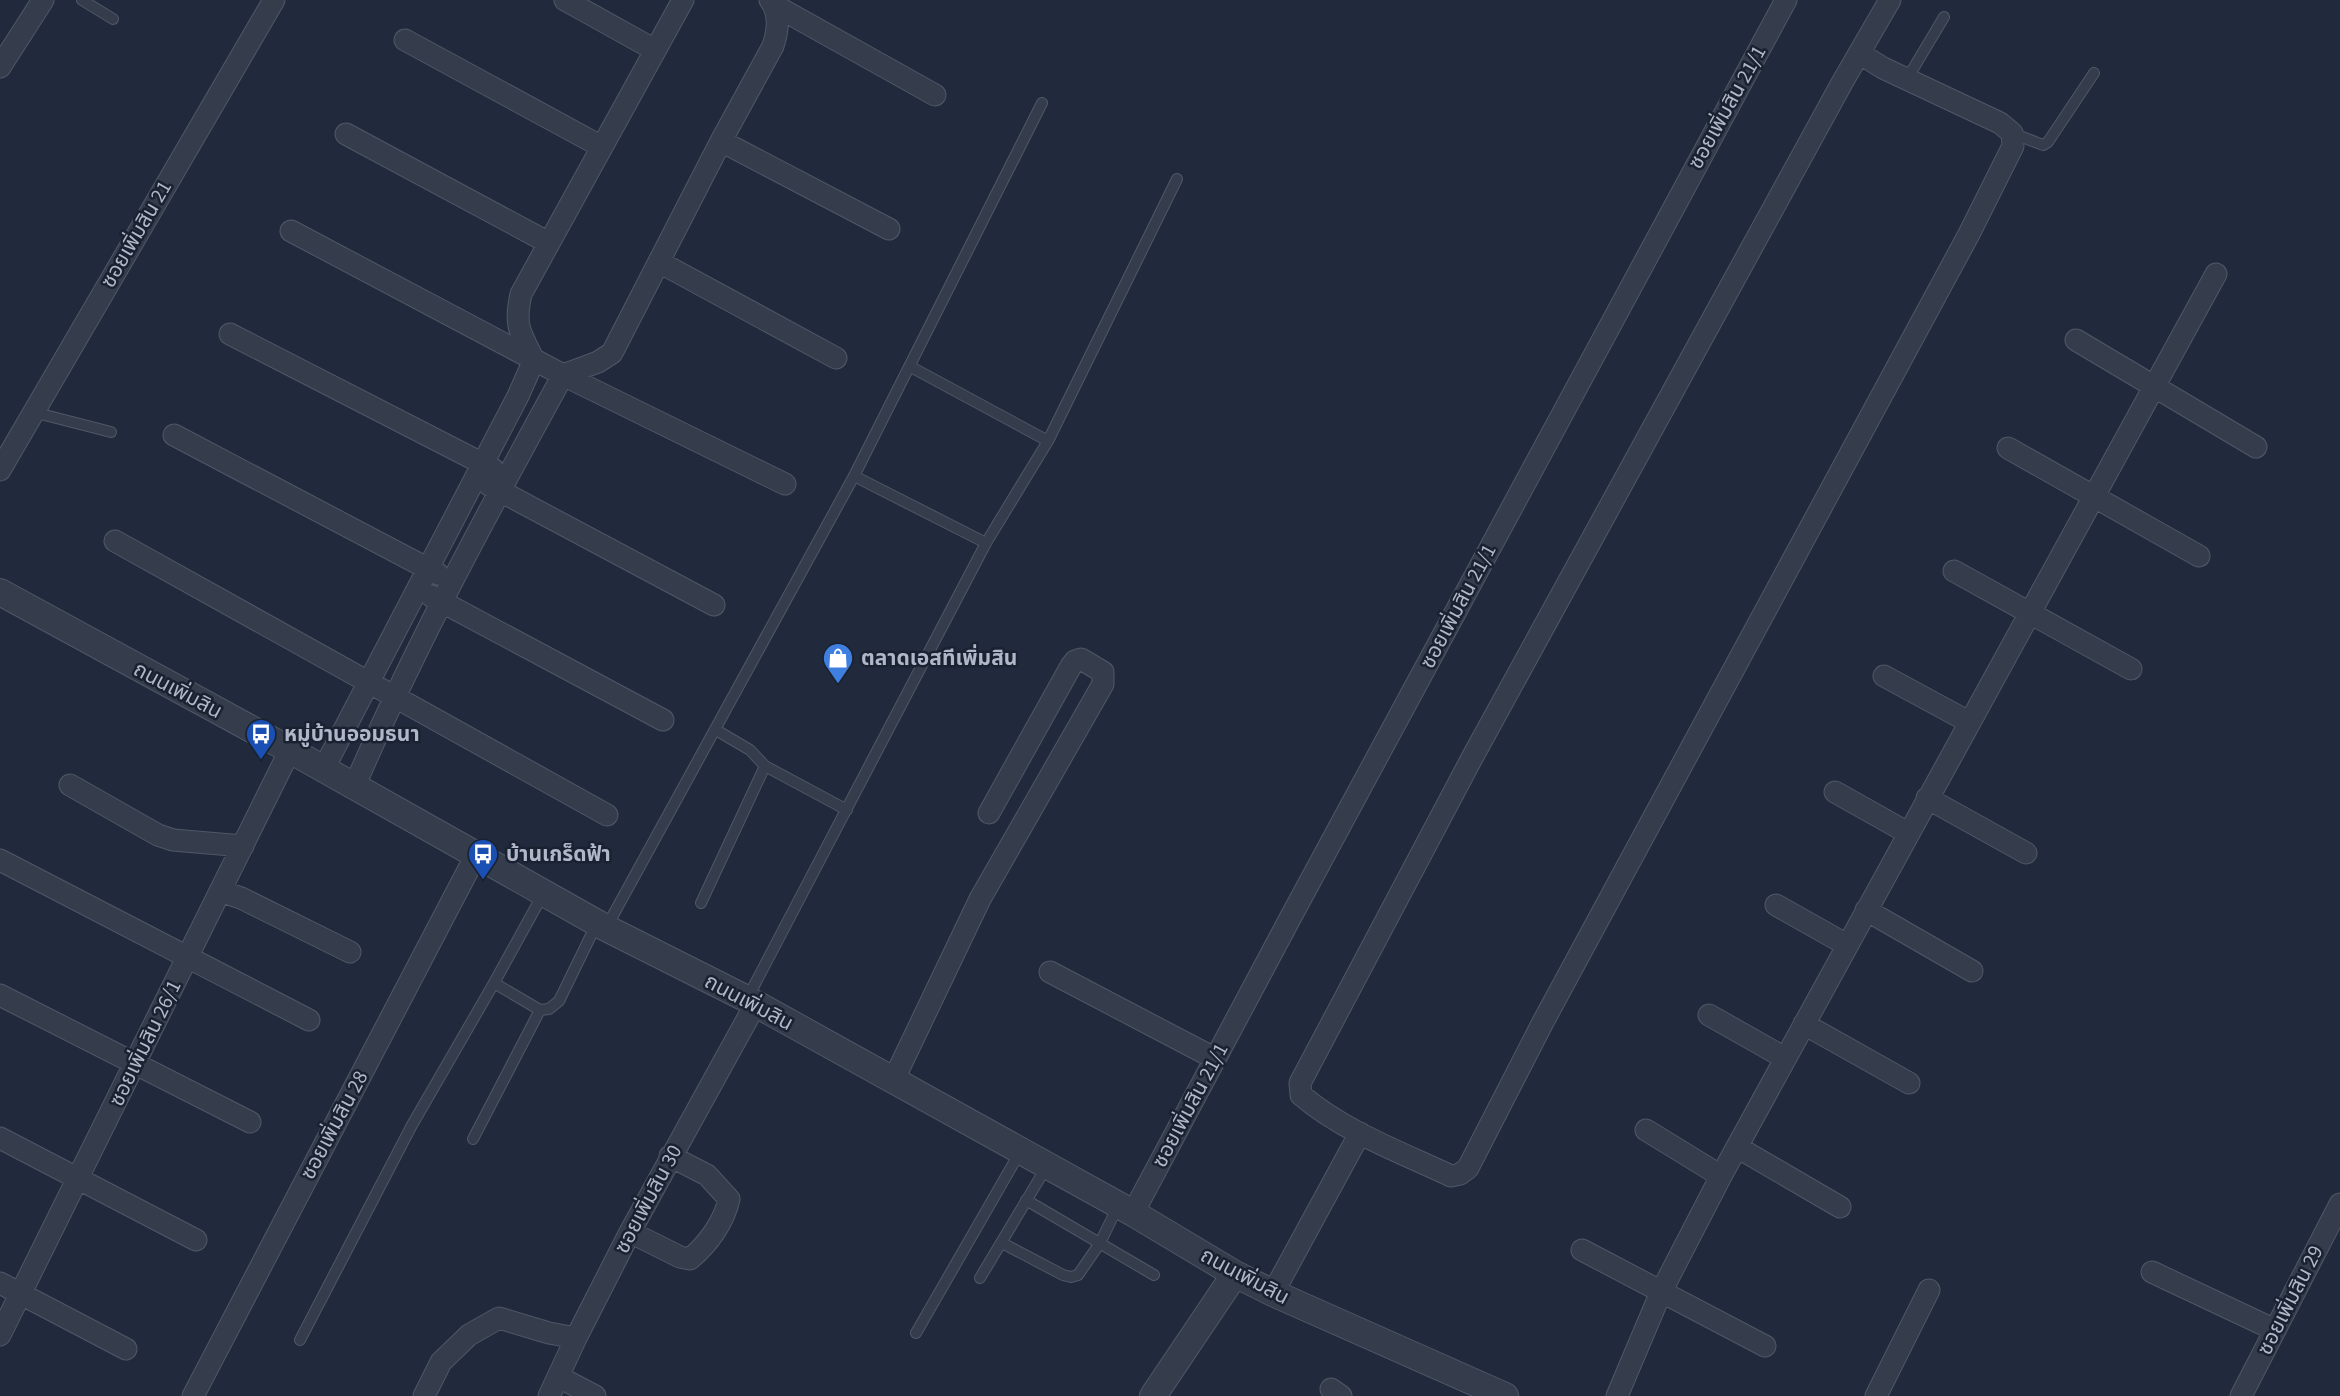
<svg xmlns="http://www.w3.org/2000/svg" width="2340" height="1396" viewBox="0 0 2340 1396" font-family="'Source Sans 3','Noto Sans Thai',sans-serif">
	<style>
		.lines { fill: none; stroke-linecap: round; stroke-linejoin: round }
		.service-casing { stroke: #505767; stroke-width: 12 }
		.minor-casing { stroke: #505767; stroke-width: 23 }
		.tertiary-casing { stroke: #505767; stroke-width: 28 }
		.service { stroke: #353d4c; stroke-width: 10 }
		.minor { stroke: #353d4c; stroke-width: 21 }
		.tertiary { stroke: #353d4c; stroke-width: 26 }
		.labels { text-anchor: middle; stroke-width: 5; stroke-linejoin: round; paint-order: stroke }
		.street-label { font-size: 21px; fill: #b0b7c8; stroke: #1a2231 }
		.poi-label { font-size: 21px; font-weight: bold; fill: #b0b7c8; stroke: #1a2231; text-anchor: start }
	</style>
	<rect width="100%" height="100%" fill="#212a3c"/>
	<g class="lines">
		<!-- service casing -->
		<g class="service-casing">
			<path id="service" d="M82 0 113 19
				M1907 79 1944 17
				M2012 133 2043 145 2048 142 2094 73
				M911 367 1048 441
				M33 412 111 432
				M854 476 986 543
				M716 730 750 750 765 766 847 810
				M701 903 765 766
				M606 928 854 476 1042 103
				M494 983 543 894
				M747 999 986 543 1048 441 1177 179
				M473 1139 540 1010
				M1026 1200 1154 1275
				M1002 1243 1063 1275 1071 1277 1078 1275 1100 1243 1118 1206
				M980 1278 1047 1166
				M916 1333 1020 1152
				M300 1340 412 1125 494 983 540 1010 549 1009 559 1001 597 923"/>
		</g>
		<!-- minor casing -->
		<g class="minor-casing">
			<path id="minor" d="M565 0 655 50
				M774 5 935 95
				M405 40 602 147
				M1859 53 1883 68 2000 123 2012 133 2013 146 1969 234 1543 1022 1468 1168 1460 1174 1451 1176C1400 1152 1343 1131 1301 1095L1300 1083 1473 756 1843 81 1890 0
				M0 67 43 0
				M346 134 549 243
				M721 141 889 229
				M291 231 563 375 785 484
				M659 262 836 358
				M230 334 493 469
				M2076 340 2256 447
				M534 360C520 333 514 326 521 294L683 0
				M174 435 438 574
				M2008 448 2199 556
				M0 470 274 0
				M489 485 714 605
				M115 541 607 815
				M1954 571 2131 669
				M431 596 663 720
				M1884 676 1969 722
				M323 770 518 396 534 360
				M70 785 158 835 173 840 243 846
				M354 787C415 646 489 510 563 375L598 362 612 353 721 141 773 46C778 31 780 13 770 0
				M1835 792 1908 833
				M1927 798 2026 853
				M0 860 309 1020
				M220 891 241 898 350 952
				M1776 905 1847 945
				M1866 910 1972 971
				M1050 972 1214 1058
				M0 995 250 1122
				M1709 1015 1785 1058
				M1804 1024 1909 1083
				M893 1081 980 899 1103 684V672L1081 659 1075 661 1071 666 989 813
				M1646 1130 1721 1176
				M0 1138 196 1240
				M1737 1147 1840 1207
				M1133 1213 1294 911 1786 0
				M630 1232 680 1257 690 1259C708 1244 724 1222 729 1199L707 1175 670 1156
				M1582 1250 1765 1346
				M2152 1272 2275 1330
				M0 1283 126 1349
				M1273 1293 1360 1133
				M0 1335 290 750
				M559 1377 595 1396
				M1331 1389 1341 1396
				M193 1396 476 855
				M424 1396 441 1362 469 1335 499 1318 549 1333 576 1338
				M549 1396 576 1338 630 1232 755 1005
				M1617 1396 1661 1292 1721 1176 2216 274
				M1876 1396 1929 1290
				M2241 1396 2340 1204"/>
		</g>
		<!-- tertiary casing -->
		<g class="tertiary-casing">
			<path id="tertiary" d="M0 592 290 750 606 928 747 999 1133 1213 1235 1274 1273 1293 1505 1396
				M1153 1396 1235 1274"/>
		</g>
		<!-- service -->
		<use href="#service" class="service"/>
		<!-- minor -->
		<use href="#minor" class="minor"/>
		<!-- tertiary -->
		<use href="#tertiary" class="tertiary"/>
	</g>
	<!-- icons -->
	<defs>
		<g id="shop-pin" transform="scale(1.575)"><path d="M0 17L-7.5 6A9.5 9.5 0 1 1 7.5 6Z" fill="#3f7fe0" stroke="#1a2231"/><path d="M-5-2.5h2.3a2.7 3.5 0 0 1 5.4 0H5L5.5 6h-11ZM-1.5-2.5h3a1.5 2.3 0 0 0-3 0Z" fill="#fff"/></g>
		<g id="bus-pin" transform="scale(1.575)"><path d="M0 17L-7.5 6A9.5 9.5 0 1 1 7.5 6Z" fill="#1a4fb4" stroke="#1a2231"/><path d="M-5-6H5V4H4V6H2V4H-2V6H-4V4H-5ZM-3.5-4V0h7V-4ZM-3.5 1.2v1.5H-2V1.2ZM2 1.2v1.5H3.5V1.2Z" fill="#fff"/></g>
	</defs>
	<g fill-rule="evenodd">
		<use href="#shop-pin" x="838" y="658"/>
		<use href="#bus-pin" x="261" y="734"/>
		<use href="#bus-pin" x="483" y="854"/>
	</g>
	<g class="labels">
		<!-- street labels -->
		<g class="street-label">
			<text transform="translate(1727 107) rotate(-61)" y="7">ซอยเพิ่มสิน 21/1</text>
			<text transform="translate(136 234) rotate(-60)" y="7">ซอยเพิ่มสิน 21</text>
			<text transform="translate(1458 606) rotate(-62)" y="7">ซอยเพิ่มสิน 21/1</text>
			<text transform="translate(178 690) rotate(28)" y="7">ถนนเพิ่มสิน</text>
			<text transform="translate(749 1002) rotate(28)" y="7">ถนนเพิ่มสิน</text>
			<text transform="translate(145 1043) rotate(-64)" y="7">ซอยเพิ่มสิน 26/1</text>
			<text transform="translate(1190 1105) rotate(-62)" y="7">ซอยเพิ่มสิน 21/1</text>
			<text transform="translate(334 1125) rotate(-62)" y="7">ซอยเพิ่มสิน 28</text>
			<text transform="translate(648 1199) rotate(-62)" y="7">ซอยเพิ่มสิน 30</text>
			<text transform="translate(1245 1276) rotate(28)" y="7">ถนนเพิ่มสิน</text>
			<text transform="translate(2290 1300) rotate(-63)" y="7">ซอยเพิ่มสิน 29</text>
		</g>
		<!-- poi labels -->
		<g class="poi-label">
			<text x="861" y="665">ตลาดเอสทีเพิ่มสิน</text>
			<text x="284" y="741">หมู่บ้านออมธนา</text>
			<text x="506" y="861">บ้านเกร็ดฟ้า</text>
		</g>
	</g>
</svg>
